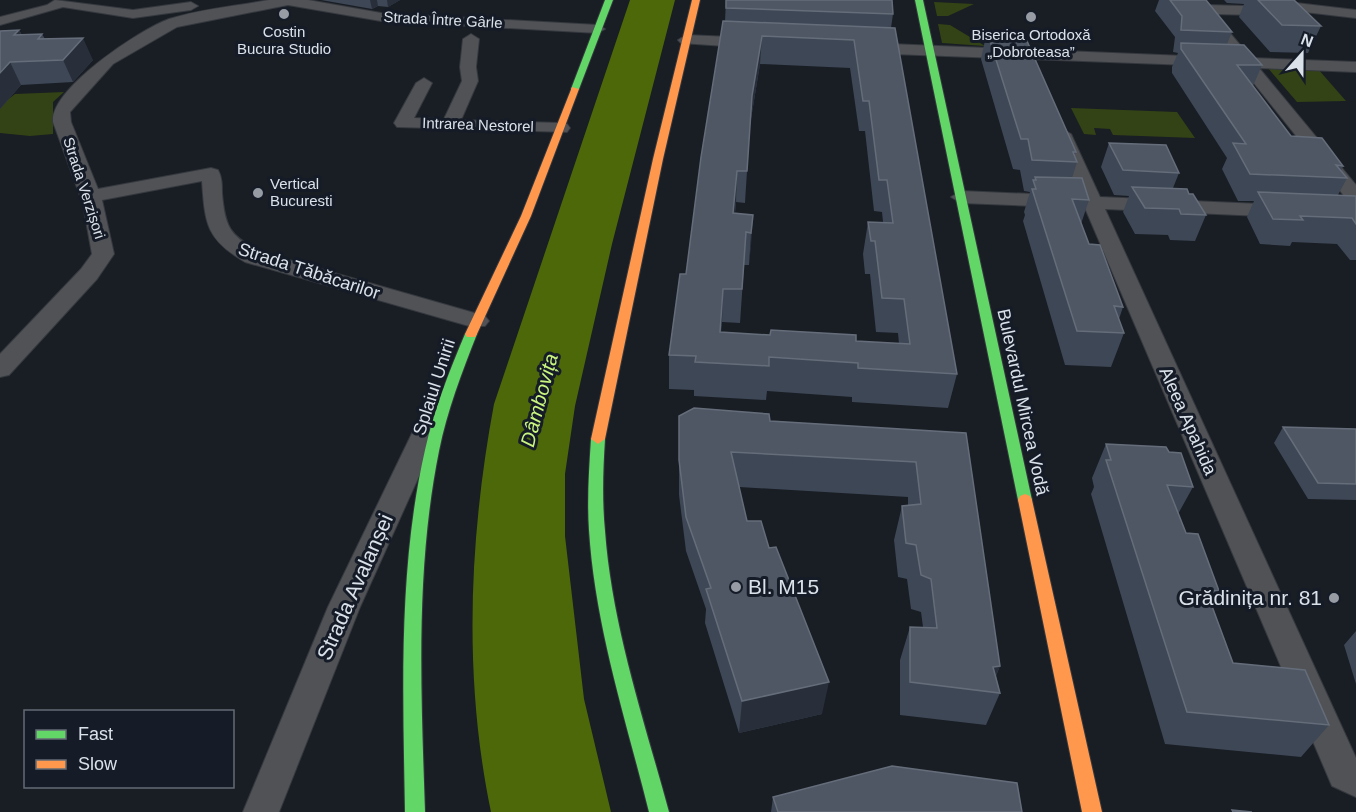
<svg xmlns="http://www.w3.org/2000/svg" width="1356" height="812" viewBox="0 0 1356 812" font-family="Arial,sans-serif">
	<style>
		.green { fill: #334315 }
		.water { fill: #4c6809 }
		.lines { fill: none; stroke-linecap: round; stroke-linejoin: round }
		.street-casing { stroke: #35393f; stroke-width: 2 }
		.fast-casing { stroke: #35393f; stroke-width: 2 }
		.slow-casing { stroke: #35393f; stroke-width: 2 }
		.street { fill: #505256; fill-rule: evenodd }
		.fast { fill: #63d668; fill-rule: evenodd }
		.slow { fill: #ff974d; fill-rule: evenodd }
		.wall { fill: #3e4755; fill-rule: evenodd }
		.shaded-wall { fill: #282f3b }
		.building { fill: #4f5765; stroke: #656d7a; stroke-width: 1.5; fill-rule: evenodd }
		.poi-dot { fill: #979ca4; stroke: #151c28; stroke-width: 2 }
		.labels { text-anchor: middle; stroke-width: 6; stroke-linejoin: round; paint-order: stroke }
		.far-street-label { font-size: 15px; fill: #dbe1e9; stroke: #151c28 }
		.far-poi-label { font-size: 15px; fill: #dbe1e9; stroke: #151c28 }
		.street-label { font-size: 18px; fill: #dbe1e9; stroke: #151c28 }
		.water-label { font-size: 20px; font-style: italic; fill: #caf67f; stroke: #151c28 }
		.near-street-label { font-size: 21px; fill: #dbe1e9; stroke: #151c28 }
		.near-poi-label { font-size: 21px; fill: #dbe1e9; stroke: #151c28; text-anchor: start }
	</style>
	<rect width="100%" height="100%" fill="#191d24"/>
	<!-- green -->
	<path class="green" d="M934 2 974 4 948 16H937Z
		M938 24 950 25 985 46 942 43Z
		M1267 67 1318 69 1346 101 1297 102Z
		M64 92 53 102V134L30 136 0 133V101H6L15 94Z
		M1071 108 1177 112 1195 138 1113 135 1110 129 1094 128 1096 135 1084 134Z"/>
	<!-- water -->
	<path class="water" d="M630 0H675L612 244 575 406 565 474V536L584 699 611 812H491C463 678 469 538 494 404Z"/>
	<g class="lines">
		<!-- street casing -->
		<g class="street-casing">
			<path id="street" d="M55 0 133 10 191 2 198 6 191 10 133 18 63 7 0 25V17L47 5Z
				M269 0H308L381 13 598 25 605 29 598 33 381 21 288 5 177 27 113 64 70 112 71 122 98 189 211 168 218 170C222 177 222 185 222 193 225 228 230 236 261 252L485 316 489 321 485 326H469L245 262C206 239 205 224 202 181L102 200 114 254 97 279 9 375 0 377V354L81 269 92 254 83 204 53 122C50 89 139 30 169 19 201 9 237 6 269 0Z
				M1271 0 1356 10V18L1296 11 1295 15 1290 16 1214 14 1251 58 1356 62V72L1259 68 1356 185V204L1349 202 1241 67 866 53 858 48 866 43 1234 58 1197 11 1207 5 1277 7Z
				M471 34 479 39 476 67 478 81 461 120 561 123 567 124 570 128 567 132 397 127 394 123 416 83 424 78 432 83 414 118 444 119 462 81 460 67 463 39Z
				M686 35 754 38 762 43 754 48 681 43 678 40Z
				M1062 129 1071 134 1100 197 1284 205 1291 207 1294 211 1291 215 1284 217 1105 209 1356 758V797L1332 786 1085 208 961 203 951 197 961 191 1080 196 1053 134Z
				M429 416 438 419 442 425 360 607 279 812H243L328 607 416 425 420 419Z"/>
		</g>
		<!-- fast casing -->
		<g class="fast-casing">
			<path id="fast" d="M605 0H613L579 89 572 91 571 89Z
				M915 0H923L1032 500 1030 504H1020L1018 500Z
				M471 330 477 334C462 372 447 411 439 451 415 570 421 692 425 812H405C403 692 398 568 425 450 434 410 449 372 465 334Z
				M598 434 605 439C603 470 602 500 605 531 612 626 644 720 669 812H649C626 720 595 626 589 530 587 500 589 470 591 439Z"/>
		</g>
		<!-- slow casing -->
		<g class="slow-casing">
			<path id="slow" d="M692 0H700L663 159 605 439 598 444 591 439 653 159Z
				M572 87 579 89 531 216 477 334 475 337H467L465 334 521 216Z
				M1025 494 1030 496 1032 500 1102 812H1082L1018 500 1020 496Z"/>
		</g>
		<!-- street -->
		<use href="#street" class="street"/>
		<!-- fast -->
		<use href="#fast" class="fast"/>
		<!-- slow -->
		<use href="#slow" class="slow"/>
	</g>
	<!-- wall -->
	<path class="wall" d="M321 0H400L388 7 378 6 372 9Z
		M726 0 893 14 891 28 957 374 948 408 852 402V397L767 391 766 400 694 396V390L669 389V355L686 274 725 21ZM760 64 850 68 859 131H865L874 211 882 212 883 222H868L863 254 865 274H870L876 332 898 333 899 344 721 332 722 322 740 323 744 265H749L753 215 735 213 736 202 745 203 750 125Z
		M1159 0H1206L1232 32 1227 44 1262 65 1253 86 1291 136 1343 166 1341 171 1347 178 1338 195 1356 196V260H1350L1337 244 1292 242 1290 246 1260 244 1247 217 1254 201H1238L1222 169 1227 158 1172 73V67L1178 53 1173 52 1175 37 1155 11Z
		M1224 0H1294L1321 26 1308 53 1270 52 1239 17 1244 4 1227 3Z
		M19 30 22 35 42 34 45 39 93 60 73 82 21 85 0 109V31Z
		M987 31 1076 152 1074 156 1077 162 1072 178 1089 200 1081 224 1089 244 1123 307 1119 319 1124 333 1111 367 1065 365 1023 221 1025 215 1024 212 1030 192 1024 191 1020 170 1013 169 981 59Z
		M1109 143 1179 173 1173 188 1189 194 1206 215 1195 241 1170 240 1168 235 1135 234 1123 212 1129 196 1114 195 1101 167Z
		M679 416 770 421 966 433 1000 666 996 676 1000 693 986 725 900 715V660L910 627H923L921 612 911 609 907 579 898 577 894 540 902 506 908 505V497L739 487 747 521 822 714 739 733 705 623 706 609 686 551 679 495Z
		M1283 427 1356 429V500L1308 499 1274 443Z
		M1106 444 1193 487 1178 514 1186 533 1219 591 1211 603 1233 663 1329 725 1301 757 1165 744 1091 494 1094 487 1092 478Z
		M1356 631V684L1344 645Z
		M773 797 1022 812H771Z"/>
	<!-- shaded-wall -->
	<path class="shaded-wall" d="M370 0H377L378 6 372 9Z
		M387 0H400L388 7Z
		M19 30 30 52 14 35Z
		M762 36 760 64 750 125 745 203 752 96Z
		M83 38 93 60 73 82 63 60Z
		M10 62 21 85 0 109V73Z
		M737 171 736 202 732 245 733 213Z
		M753 215 751 247 749 265 751 233Z
		M723 289 722 322 718 366 720 332Z
		M1000 666 989 692 993 667Z
		M829 682 822 714 739 733 742 701Z"/>
	<!-- building -->
	<path class="building" d="M726 0H892L893 14 726 8Z
		M1170 0H1206L1232 32 1181 30 1182 16Z
		M1258 0H1294L1321 26 1282 25Z
		M723 21 895 28 957 374 858 368V363L769 357V366L695 362 696 356 669 355 680 274H686L701 157ZM762 36 854 40 863 101H869L879 180H887L893 223 868 222 871 241H875L882 298 904 299 910 344 856 341V335L771 330 770 335 720 332 723 289H742L746 232 751 233 753 215 733 213 737 171H747L752 96Z
		M19 30 14 35 42 34 38 39 83 38 63 60 10 62 0 73V31Z
		M987 31 1023 32 1076 152H1073L1077 162 1032 160 1028 139H1021Z
		M1181 43 1244 45 1262 65H1237L1291 136 1322 138 1343 166 1336 165 1347 178 1250 174 1233 143 1246 144 1181 49Z
		M1109 143 1166 145 1179 173 1123 170Z
		M1035 177 1082 178 1089 200 1072 199 1089 244 1100 245 1123 307 1114 306 1124 333 1077 331 1032 189H1036L1033 180H1036Z
		M1132 187 1187 189 1189 194H1193L1206 215 1181 214 1179 209 1145 208Z
		M1258 192 1356 196V224L1352 218 1300 216 1303 220 1273 219Z
		M694 408 769 414 770 421 966 433 1000 666 993 667 1000 693 910 682V627L937 628 931 579 921 575 916 545 906 543 902 506 921 504 916 462 731 452 747 521H761L769 548 776 547 829 682 742 701 706 589 711 588 686 517 679 460V416Z
		M1283 427 1356 429V484L1318 483Z
		M1106 444 1166 447 1169 452 1181 453 1193 487 1167 485 1186 533 1198 534 1219 591 1206 590 1233 663 1305 670 1329 725 1187 712 1106 460H1111Z
		M892 766 1017 783 1022 812H778L773 797Z
		M1232 810 1252 812H1233Z"/>
	<!-- markers -->
	<g class="poi-dot">
		<circle cx="284" cy="14" r="6"/>
		<circle cx="1031" cy="17" r="6"/>
		<circle cx="258" cy="193" r="6"/>
		<circle cx="736" cy="587" r="6"/>
		<circle cx="1334" cy="598" r="6"/>
	</g>
	<g class="labels">
		<!-- far-street labels -->
		<g class="far-street-label">
			<text transform="translate(443 20) rotate(3)" y="5">Strada Între Gârle</text>
			<text transform="translate(478 125) rotate(2)" y="5">Intrarea Nestorel</text>
			<text transform="translate(84 188) rotate(72)" y="5">Strada Verzișori</text>
		</g>
		<!-- far-poi labels -->
		<g class="far-poi-label">
			<text x="284" y="37">Costin<tspan x="284" dy="17">Bucura Studio</tspan></text>
			<text x="1031" y="40">Biserica Ortodoxă<tspan x="1031" dy="17">„Dobroteasa”</tspan></text>
			<text x="270" y="189" text-anchor="start">Vertical<tspan x="270" dy="17">Bucuresti</tspan></text>
		</g>
		<!-- street labels -->
		<g class="street-label">
			<text transform="translate(309 271) rotate(18)" y="6">Strada Tăbăcarilor</text>
			<text transform="translate(434 387) rotate(-72)" y="6">Splaiul Unirii</text>
			<text transform="translate(1023 402) rotate(78)" y="6">Bulevardul Mircea Vodă</text>
			<text transform="translate(1188 421) rotate(66)" y="6">Aleea Apahida</text>
		</g>
		<!-- water labels -->
		<g class="water-label">
			<text transform="translate(539 400) rotate(-75)" y="7">Dâmbovița</text>
		</g>
		<!-- near-street labels -->
		<g class="near-street-label">
			<text transform="translate(355 587) rotate(-66)" y="7">Strada Avalanșei</text>
		</g>
		<!-- near-poi labels -->
		<g class="near-poi-label">
			<text x="748" y="594">Bl. M15</text>
			<text x="1322" y="605" text-anchor="end">Grădinița nr. 81</text>
		</g>
	</g>
	<!-- legend -->
	<rect x="24" y="710" width="210" height="78" fill="#151c28" stroke="#646b75" stroke-width="1.5"/>
	<rect x="36" y="730" width="30" height="9" fill="#63d668" stroke="#646b75" stroke-width="1.5"/>
	<text x="78" y="740" font-size="18" fill="#dbe1e9">Fast</text>
	<rect x="36" y="760" width="30" height="9" fill="#ff974d" stroke="#646b75" stroke-width="1.5"/>
	<text x="78" y="770" font-size="18" fill="#dbe1e9">Slow</text>
	<!-- north arrow -->
	<g transform="translate(1302 54) rotate(21)" stroke="#151c28" stroke-width="4.5" paint-order="stroke">
	<path d="M0-4.5L10 22L0 15L-10 22Z" fill="#dbe1e9"/>
	<text y="-9" font-size="16" font-weight="bold" text-anchor="middle" fill="#dbe1e9">N</text>
	</g>
</svg>
